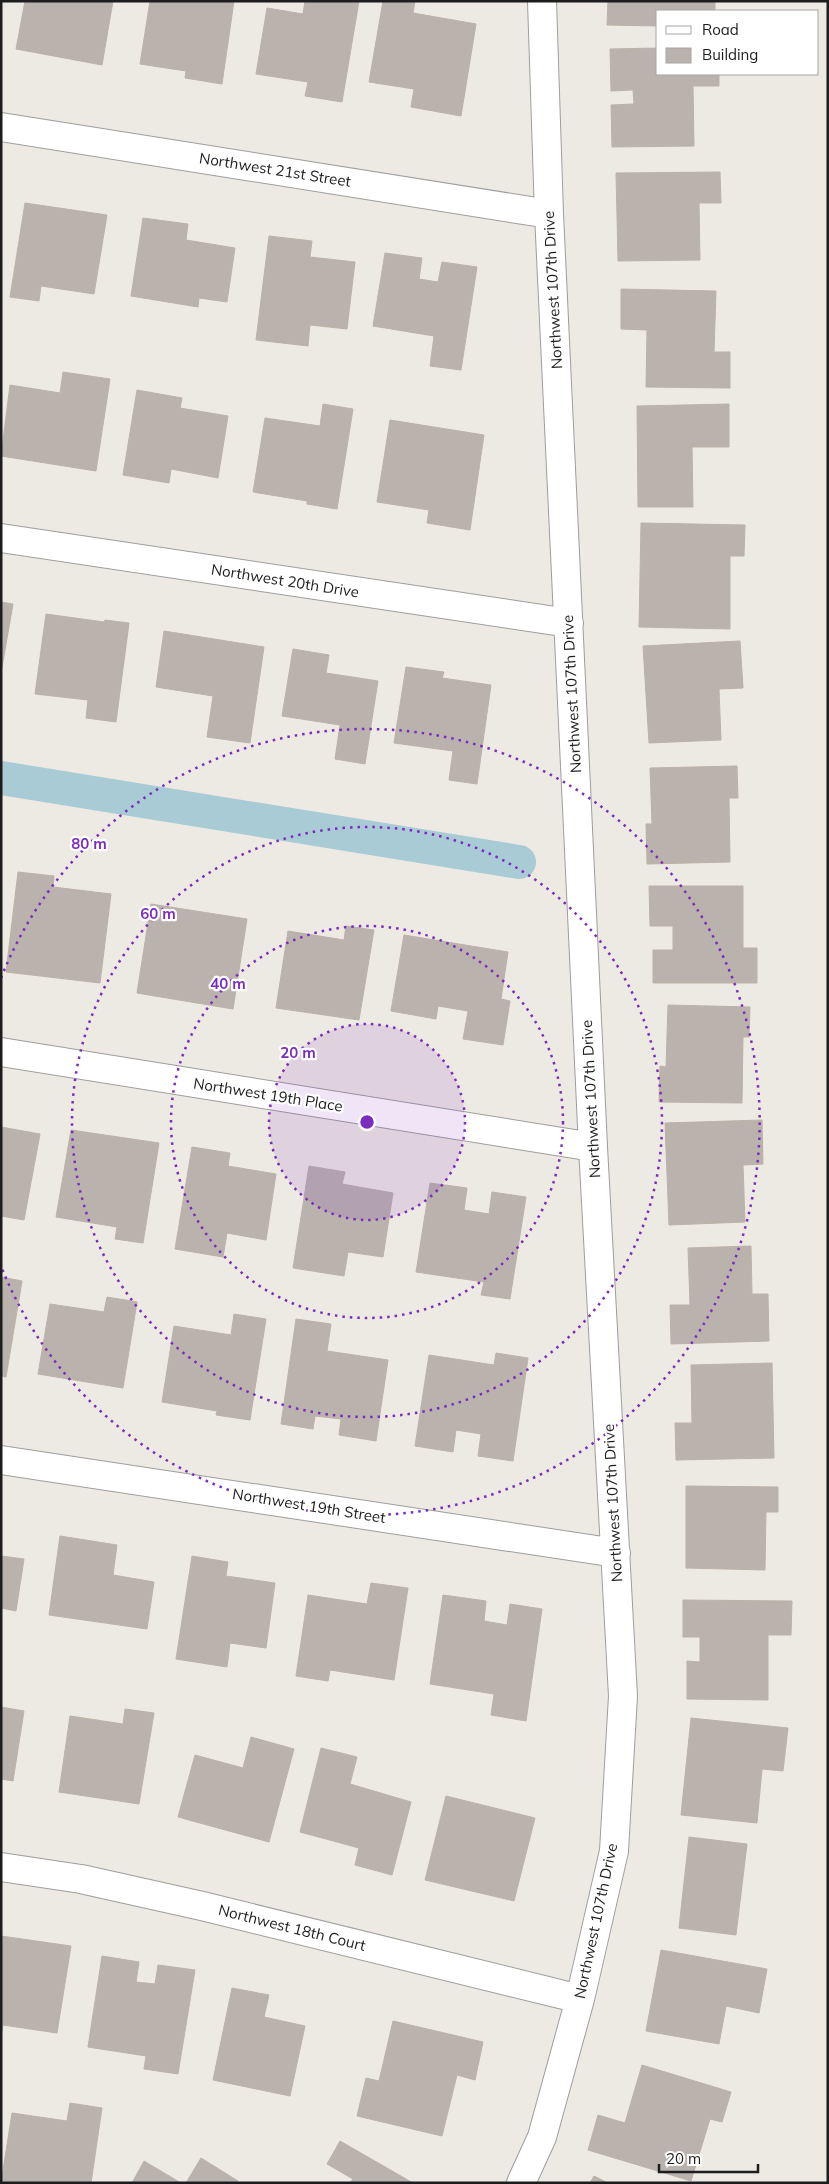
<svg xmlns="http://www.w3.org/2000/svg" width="829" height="2184" viewBox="0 0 829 2184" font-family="Mulish,sans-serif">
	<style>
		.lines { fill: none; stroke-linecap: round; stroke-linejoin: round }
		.canal { stroke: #a8cbd6; stroke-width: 34 }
		.building { fill: #bab3ad; stroke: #bdb1a7 }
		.minor-casing { stroke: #9e9e9e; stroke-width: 30 }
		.minor { stroke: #fff; stroke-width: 28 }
		.ring { fill: none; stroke: #7b2cbf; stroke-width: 2.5; stroke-dasharray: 2.5 5 }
		.labels { text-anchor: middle; stroke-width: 4.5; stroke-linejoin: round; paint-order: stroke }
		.street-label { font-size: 15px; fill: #1d1d1d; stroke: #fff }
		.centre { fill: #7b2cbf; stroke: #fff; stroke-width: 2.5 }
		.ring-label { font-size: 15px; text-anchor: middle; font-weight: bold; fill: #7b2cbf; stroke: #fff; stroke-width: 4.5; stroke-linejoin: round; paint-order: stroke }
	</style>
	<rect width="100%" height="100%" fill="#edeae3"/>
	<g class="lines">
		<!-- canal -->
		<path class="canal" d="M1 778 519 862"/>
	</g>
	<!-- building -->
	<path class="building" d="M25 1H113L102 65 16 49Z
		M150 1H234L222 84 185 78 186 71 140 64Z
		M305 1H359L342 102 305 96 308 82 256 74 267 8 303 14Z
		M383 1H415L413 13 476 24 461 116 411 107 414 89 369 82Z
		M608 1H715V11H658V26L607 25Z
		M658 48V74H719V86H693L694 146 612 147 611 105 634 104 633 90 611 91 610 49Z
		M720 172 721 203H699L700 260 618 261 616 173Z
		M25 203 107 215 94 294 41 286 39 301 10 297Z
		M143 218 188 224 186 240 235 248 227 302 199 298 198 307 131 296Z
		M269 236 312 241 310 257 355 262 347 329 310 325 308 346 256 340Z
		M385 253 422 258 419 279 438 282 442 262 477 267 461 370 430 366 434 336 373 326Z
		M621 289 716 291 714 352H730V388L646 387 647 330 621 329Z
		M63 372 110 379 96 471 1 456 10 385 60 393Z
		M137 390 182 398 180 408 228 416 218 478 171 469 169 483 123 475Z
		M323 404 353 409 337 509 307 504V501L253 492 265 418 320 426Z
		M729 404V447H692L693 507H638L637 406Z
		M390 420 484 435 470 530 427 523 429 510 377 502Z
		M641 523 745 525 744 556H730V629L639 627Z
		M1 602 13 604 1 673Z
		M46 614 104 622 105 620 129 623 116 722 86 718 88 700 35 694Z
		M164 631 264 647 250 743 207 737 213 696 156 687Z
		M740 641 743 688 719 689 721 740 649 743 643 646Z
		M293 649 329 655 326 673 378 681 365 764 335 759 340 725 282 716Z
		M406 667 444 672 442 678 491 685 477 784 449 780 453 751 394 743Z
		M737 766 738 798H729L730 862 647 864 646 824H652L650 768Z
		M18 872 54 876 53 887 111 894 100 983 6 972Z
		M649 886H743V948H757V983H653V950H673V926H650Z
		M151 904 247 919 233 1009 137 993Z
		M346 926 374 930 359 1020 276 1008 288 931 344 940Z
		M404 935 508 952 501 999 510 1001 503 1045 463 1039 468 1011 438 1006 436 1019 391 1011Z
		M668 1005 750 1007 749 1037H743L742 1103 659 1102 660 1066 666 1067Z
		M762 1120 763 1164 743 1165 745 1222 669 1225 665 1123Z
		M1 1127 40 1134 24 1220 1 1216Z
		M71 1130 159 1143 143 1243 115 1239 117 1227 56 1217Z
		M192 1147 230 1153 228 1166 276 1174 266 1240 227 1233 223 1257 175 1249Z
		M309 1166 345 1172 342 1184 393 1193 383 1257 348 1252 344 1276 293 1268Z
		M430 1183 467 1188 464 1210 489 1214 492 1192 526 1197 510 1299 481 1295 484 1282 416 1272Z
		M751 1246 752 1294H768L769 1341 671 1344 670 1305H690L688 1248Z
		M1 1277 22 1281 6 1377 1 1376Z
		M107 1297 137 1302 123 1388 38 1374 50 1304 104 1312Z
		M234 1314 266 1319 250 1420 216 1415 217 1411 162 1402 174 1326 231 1335Z
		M296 1319 331 1324 327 1351 388 1360 376 1441 339 1435 341 1419 315 1416 313 1429 281 1424Z
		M496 1353 528 1358 513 1461 478 1456 481 1434 456 1430 453 1452 415 1446 429 1355 494 1365Z
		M772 1363 774 1458 676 1460 675 1423H692L691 1365Z
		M686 1486 778 1487V1512H766L765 1570 686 1568Z
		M60 1536 117 1545 113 1575 154 1582 147 1629 49 1615Z
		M1 1556 24 1559 16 1611 1 1608Z
		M192 1556 228 1562 226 1576 275 1583 266 1648 230 1643 227 1667 176 1659Z
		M371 1583 408 1588 394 1680 330 1670 328 1681 296 1676 308 1595 367 1604Z
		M443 1595 486 1601 484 1621 507 1625 510 1604 542 1609 526 1721 491 1715 494 1694 430 1684Z
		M683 1600 792 1601 791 1635H768V1700L687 1699V1661L700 1662V1637H683Z
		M1 1707 24 1711 13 1781 1 1779Z
		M125 1709 154 1713 139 1804 59 1792 70 1716 123 1724Z
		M691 1718 788 1728 783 1771 762 1769 757 1823 681 1815Z
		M251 1737 294 1749 269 1842 178 1817 195 1755 243 1768Z
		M321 1748 357 1757 350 1784 411 1802 392 1875 355 1865 359 1848 300 1832Z
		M446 1796 535 1818 514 1901 425 1880Z
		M689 1837 747 1844 736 1935 679 1928Z
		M1 1936 71 1946 57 2033 3 2025 1 2035Z
		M661 1950 767 1969 759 2013 726 2006 719 2044 646 2031Z
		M102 1956 139 1962 136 1982 155 1984 158 1965 195 1970 178 2074 144 2069 146 2056 88 2047Z
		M232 1988 269 1995 264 2017 305 2026 290 2096 213 2080Z
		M393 2021 483 2042 475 2080 457 2075 442 2136 357 2116 366 2078 379 2081Z
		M642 2065 731 2092 722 2122 710 2119 691 2181 588 2150 598 2115 625 2123Z
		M70 2103 102 2108 91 2183H1L12 2113 67 2121Z
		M340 2141 413 2183H350L353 2179 327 2164Z
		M201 2158 238 2181 237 2183H186Z
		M144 2161 181 2183H132Z
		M594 2176 608 2183H590Z"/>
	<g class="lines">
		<!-- minor casing -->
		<g class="minor-casing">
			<path id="minor" d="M1 127 549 214
				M1 538 569 623
				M1 1052 593 1147
				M1 1460 616 1553
				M1 1867 81 1879 202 1906 580 1999
				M521 2183 542 2137 580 1999 614 1851 623 1696 593 1147 549 214 542 1"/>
		</g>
		<!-- minor -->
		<use href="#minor" class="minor"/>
	</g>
	<!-- distance rings -->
	<circle cx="367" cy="1122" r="98" fill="#7b2cbf" fill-opacity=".12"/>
	<g class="ring">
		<circle cx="367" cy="1122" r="98"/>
		<circle cx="367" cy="1122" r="196"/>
		<circle cx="367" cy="1122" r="295"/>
		<path d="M1 978A393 393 0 1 1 1 1266"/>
	</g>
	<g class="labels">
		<!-- street labels -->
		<g class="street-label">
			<text transform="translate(275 170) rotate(9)" y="5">Northwest 21st Street</text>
			<text transform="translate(553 290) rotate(-93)" y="5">Northwest 107th Drive</text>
			<text transform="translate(285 581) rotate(9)" y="5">Northwest 20th Drive</text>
			<text transform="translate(572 694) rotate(-93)" y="5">Northwest 107th Drive</text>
			<text transform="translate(268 1095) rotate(9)" y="5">Northwest 19th Place</text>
			<text transform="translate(591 1099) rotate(-93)" y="5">Northwest 107th Drive</text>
			<text transform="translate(613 1503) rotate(-93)" y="5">Northwest 107th Drive</text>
			<text transform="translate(309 1506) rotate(9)" y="5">Northwest 19th Street</text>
			<text transform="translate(596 1921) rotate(-78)" y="5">Northwest 107th Drive</text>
			<text transform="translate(292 1928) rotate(14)" y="5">Northwest 18th Court</text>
		</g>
	</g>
	<circle cx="367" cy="1122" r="8" class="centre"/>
	<g class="ring-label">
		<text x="89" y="849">80 m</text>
		<text x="158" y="919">60 m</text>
		<text x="228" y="989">40 m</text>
		<text x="298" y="1058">20 m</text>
	</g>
	<!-- border -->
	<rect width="829" height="2184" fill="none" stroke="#1d1d1d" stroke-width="5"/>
	<!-- legend -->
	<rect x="656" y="10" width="162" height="65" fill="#ffffff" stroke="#a5a5a5"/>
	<rect x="666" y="26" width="25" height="8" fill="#ffffff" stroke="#a5a5a5"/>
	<text x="702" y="35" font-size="15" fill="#1d1d1d">Road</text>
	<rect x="666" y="48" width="25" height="15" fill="#bab3ad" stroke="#a5a5a5"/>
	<text x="702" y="60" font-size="15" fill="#1d1d1d">Building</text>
	<!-- scale -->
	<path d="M659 2164v8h99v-8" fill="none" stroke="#1d1d1d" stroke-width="2.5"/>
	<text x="666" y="2164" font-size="15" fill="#1d1d1d" stroke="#ffffff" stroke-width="4" paint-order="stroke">20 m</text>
</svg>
